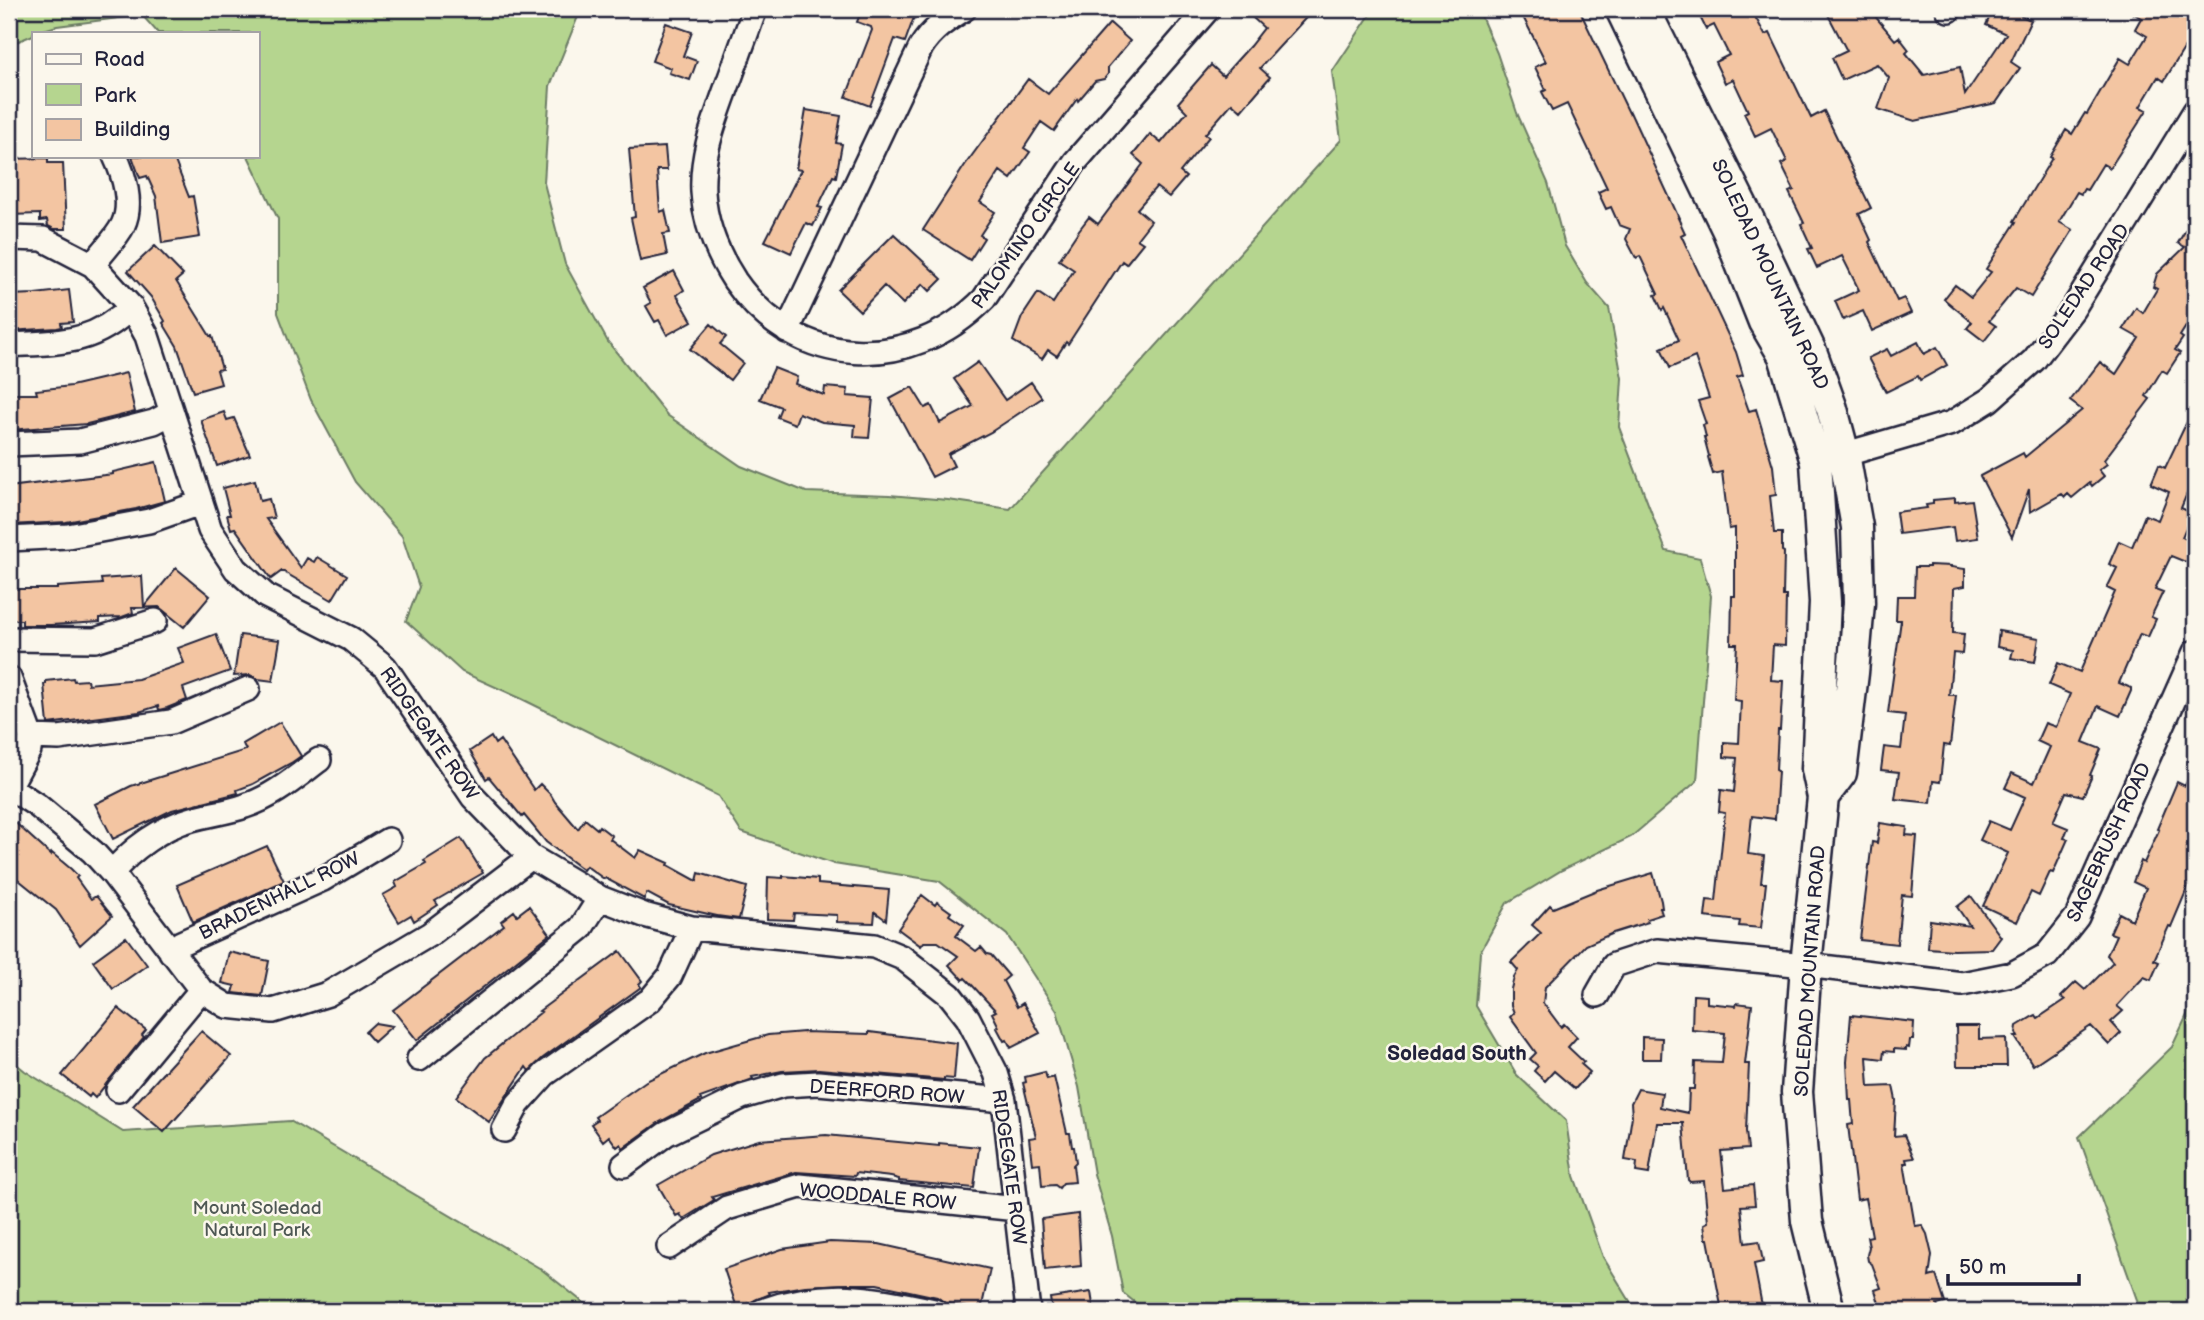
<svg xmlns="http://www.w3.org/2000/svg" width="2204" height="1320" viewBox="0 0 2204 1320" font-family="'Balsamiq Sans',sans-serif">
	<style>
		.green { fill: #b5d58f; stroke: #6c7c65; stroke-width: 2 }
		.building { fill: #f3c5a2; stroke: #22223b; stroke-width: 2 }
		.lines { fill: none; stroke-linecap: round; stroke-linejoin: round }
		.minor-casing { stroke: #22223b; stroke-width: 28 }
		.major-casing { stroke: #22223b; stroke-width: 35 }
		.minor { stroke: #fbf7ec; stroke-width: 23 }
		.major { stroke: #fbf7ec; stroke-width: 30 }
		.labels { text-anchor: middle; stroke-width: 5; stroke-linejoin: round; paint-order: stroke }
		.street-label { font-size: 19px; fill: #22223b; stroke: #fbf7ec }
		.park-label { font-size: 19px; fill: #4e5854; stroke: #fbf7ec }
		.neighbourhood-label { font-size: 21px; font-weight: bold; fill: #22223b; stroke: #fbf7ec }
	</style>
	<rect width="100%" height="100%" fill="#fbf7ec"/>
	<filter id="ink" filterUnits="userSpaceOnUse"><feTurbulence type="fractalNoise" baseFrequency=".0143" numOctaves="2"/><feDisplacementMap in="SourceGraphic" scale="14" xChannelSelector="R" yChannelSelector="G"/><feConvolveMatrix kernelMatrix="1 2 1 2 8 2 1 2 1" color-interpolation-filters="sRGB"/></filter>
	<g filter="url(#ink)">
		<!-- green -->
		<path class="green" d="M9 9H581L550 86 544 183 565 264 608 342 667 415 741 466 806 492 889 495 948 500 1010 509 1341 140 1332 72 1374 9H1478L1497 53 1517 113 1548 183 1565 246 1587 283 1609 308 1622 378 1619 427 1666 551 1700 558 1711 596 1697 781 1631 837 1562 870 1507 903 1480 952 1476 1006 1517 1075 1566 1121 1574 1176 1603 1257 1636 1311H1146L1123 1293 1112 1236 1094 1174 1079 1087 1057 1011 1007 935 939 881 834 864 741 832 718 796 522 699 462 672 406 621 419 587 402 536 355 482 311 400 278 313V219L248 156H257V33H158L142 15 57 26 33 33V35L9 45Z
			M2195 998V1311H2141L2079 1137 2172 1047Z
			M9 1058 25 1071 123 1132 290 1121 541 1269 594 1311H9Z"/>
		<!-- building -->
		<path class="building" d="M862 9H917L905 42 895 39 870 106 846 97 872 30 871 27 857 22Z
			M1261 9H1314L1260 68 1270 77 1241 111 1232 103 1205 134 1209 137 1180 172 1186 177 1169 197 1156 187 1137 209 1151 221 1137 239 1143 243 1126 264 1122 261 1068 344 1066 342 1057 356 1048 350 1042 359 1013 341 1022 317 1038 293 1053 303 1074 270 1059 260 1079 230 1089 217 1098 224 1143 164 1133 155 1150 134 1161 143 1187 112 1178 103 1211 65 1223 76 1250 46 1264 28 1253 18Z
			M1519 9H1579L1629 113 1630 112 1679 218H1678L1685 233 1681 235 1736 352 1743 375 1737 377 1749 411 1756 409 1773 466 1776 495 1770 496 1774 533H1782V551L1784 552 1783 596H1786L1785 646 1773 645 1771 680 1783 681 1780 730H1778L1776 770 1778 771 1775 819 1752 816 1748 854 1764 856 1761 883H1766L1761 928 1739 926 1740 921 1705 917 1707 900 1716 901 1725 813 1719 812 1721 790 1734 792 1737 758 1724 757V742L1739 743 1741 701 1734 700 1737 644H1731L1732 596H1735V528L1729 529 1722 472 1713 474 1708 457 1709 456 1704 437H1706L1703 425 1706 424 1698 401 1709 398 1695 357 1670 368 1661 348 1679 340 1664 308 1662 310 1655 295 1658 294 1640 256 1636 258 1626 239 1630 229 1619 225 1611 207 1606 209 1598 192 1607 188 1567 104 1552 111 1542 92 1546 90 1535 67 1546 62Z
			M1696 9H1751L1765 35 1770 33 1811 118 1824 111 1871 208 1859 214 1871 240 1869 242 1897 301 1904 298 1911 313 1872 331 1863 311 1843 320 1835 301 1859 290 1842 256 1817 268 1808 249 1812 248 1801 224 1804 223 1789 192 1794 190 1781 164 1787 161 1771 128 1755 136 1744 113 1748 111 1733 79 1725 83 1715 62 1729 55 1714 25 1706 29Z
			M1825 9H1869L1895 40 1899 37 1909 50 1906 53 1924 75 1960 67 1965 95 2006 34 1986 25 1993 9H2024L2021 16 2031 20 2011 62 2020 68 1996 103 1915 121 1878 109 1889 78 1877 64 1842 80 1832 58 1847 51Z
			M2126 9H2195V31L2164 81 2158 77 2140 107 2147 110 2110 168 2103 164 2087 190 2084 189 2081 194 2077 192 2059 222 2073 230 2031 297 2016 288 1989 321 1996 326 1984 341 1967 328 1972 322 1944 299 1955 285 1971 297 1991 272 1986 269 2016 222 2014 221 2052 158 2050 157 2066 130 2072 134 2085 113 2087 114 2120 58 2130 64 2147 36 2135 29 2141 18Z
			M666 23 692 32 683 56 697 61 690 80 669 73 671 68 652 61Z
			M1110 23 1130 41 1108 67V74L1104 79 1095 81 1078 101 1077 99 1054 131 1041 122 1024 148 1030 152 1011 179 1000 171 980 202 995 212 980 235 984 238 970 260 923 230 965 165 1028 79 1048 94Z
			M806 110 841 116 836 143 842 144 836 177 833 176 818 207 822 208 813 226 806 223 791 253 765 241 801 170 796 169Z
			M665 147 667 170H657L660 212 665 210 670 233 663 234 667 255 640 261 631 218 635 217 629 149Z
			M132 156H173L189 197 193 196 200 237 162 243 156 196 147 176 140 178Z
			M48 158V163H63L66 229H54L48 226 47 220 40 221V214L9 215V159Z
			M2195 214V312L2180 336 2183 338 2175 350 2180 353 2167 373 2162 370 2146 396 2150 399 2104 460 2107 464 2099 470 2104 476 2092 486 2090 483 2072 498 2068 494 2065 497 2062 494 2030 512 2029 489 2012 537 1980 476 2023 453 2025 457 2082 410 2070 401 2100 362 2116 374 2139 338 2123 329 2136 308 2143 313 2157 289 2153 287 2157 274 2185 247 2178 243Z
			M894 234 942 279 930 291 923 284 903 304 884 286 860 311 838 290Z
			M155 246 183 275 176 281 210 336H212L222 369 217 370 221 384 193 392 177 346 163 323 165 321 151 297 128 271Z
			M674 271 684 290 677 295 692 321 667 335 659 320 655 322 646 306 651 303 643 288Z
			M69 290 73 322 61 323 62 327 57 328 9 331V295L35 294Z
			M711 324 726 337 720 344 743 363 730 380 690 349Z
			M1918 342 1924 354 1937 347 1947 365 1920 380 1918 376 1886 392 1868 358 1887 349 1891 356Z
			M978 362 1005 400 1031 382 1042 398 991 432 948 454 954 466 932 477 890 399 912 387 925 408 931 405 940 423 973 406 954 379Z
			M774 368 797 377 795 384 824 395 825 387 848 389 847 396 873 398 869 438 854 437 855 425 822 422 799 413 795 424 777 417 781 407 760 399Z
			M126 373 135 412 87 424 9 430V394H37L36 390 71 386Z
			M2195 405V474L2181 508 2192 513 2182 537 2195 543V545L2188 563 2171 556 2155 589 2163 592 2151 617 2156 619 2148 637 2140 634 2119 683 2131 688V691L2120 716 2098 706 2083 742 2101 749 2090 775 2092 776 2083 796 2066 792 2053 822 2068 828 2064 838 2068 839 2053 873 2050 872 2039 896 2031 892 2017 922 1983 906 2008 853 1980 840 1989 821 2010 830 2025 797 2005 788 2012 773 2034 783 2050 747 2037 741 2045 723 2056 727 2070 694 2049 685 2058 663 2080 672 2115 592 2107 588 2117 568 2109 564 2119 541 2132 547 2145 515 2158 520 2169 492 2151 484 2159 465 2165 468Z
			M224 412 227 420 234 418 250 455 217 466 201 420Z
			M156 462 165 501 136 509 66 522 9 525V487L113 474V472Z
			M255 480 260 501 269 499 274 518 266 519 301 568 307 558 314 562 317 557 347 575 332 600 282 571 271 579 235 528 231 529 227 515H230L223 488Z
			M1955 498V502L1972 500 1978 538 1955 541 1953 527 1899 534 1896 512 1927 508 1926 505 1933 504V500Z
			M1929 565 1951 566V567L1965 569V586L1954 588 1953 633 1964 634 1962 654 1953 653 1949 695H1956L1950 746 1944 745 1940 782 1933 781 1931 803 1895 799 1899 772 1881 770 1884 747 1901 749 1905 715 1888 713 1901 620H1896L1897 596H1914L1915 567H1929Z
			M176 568 210 596 184 627 159 607 132 608 133 613 122 617 100 618V622L51 625H22V620H9V589H57V587L102 584 101 579 142 576 144 607Z
			M1999 631 2039 638 2035 662 2011 658 2013 650 1997 647Z
			M216 634 230 671 183 688 187 700 167 708 159 710 158 706 139 712 48 724 44 684H46V681L73 678 74 681 87 680 88 684 138 679 184 663 178 648Z
			M240 635 280 640 273 681 258 679 250 675 234 676Z
			M280 722 301 756 291 763 253 784 237 790 238 793 172 810 113 839 95 804 131 786 246 750 243 744Z
			M491 737 495 744 500 740 534 790 540 784 551 795 555 802 578 829 585 819 597 829 599 826 612 836 610 839 635 858 640 850 669 863 668 865 697 881 699 873 747 887 739 919 717 916 669 905 647 893 644 899 605 878 604 879 586 866 583 870 546 842 524 815 522 817 489 777 486 779 470 751Z
			M2195 762V837L2189 849 2195 852V870L2171 927 2169 926 2154 960 2159 962 2151 980 2144 977 2117 1006 2123 1011 2111 1022 2121 1033 2109 1045 2091 1026 2033 1065 2015 1037H2018L2016 1033 2017 1026 2032 1017 2036 1015 2038 1018 2065 1000 2061 997 2076 982 2085 990 2113 962 2107 955 2116 935 2110 933 2119 913 2132 920 2146 888 2133 882 2141 861 2144 863 2159 830 2157 829 2177 782 2185 786Z
			M9 817 51 855 52 853 71 869 78 876 76 878 91 899 96 896 112 916 80 945 56 910 9 872Z
			M1880 823 1907 827 1906 835 1917 836 1912 896 1902 895 1897 944 1860 940 1872 842 1877 843Z
			M461 838 483 873 435 901 438 905 414 921 411 915 399 922 383 895 397 887 395 882 426 864 424 861Z
			M267 846 284 881 193 922 177 885Z
			M1653 873 1661 901 1662 908H1660L1662 914 1647 919 1648 922 1613 933 1586 945 1545 987 1543 1003 1561 1027 1564 1024 1577 1037 1568 1047 1584 1062 1581 1064 1590 1072 1575 1089 1554 1071 1545 1081 1534 1071 1538 1066 1530 1059 1536 1053 1510 1017 1514 1013 1511 1005V989L1514 977 1518 970 1511 962 1541 933 1532 925 1550 905 1553 908 1597 890Z
			M783 876 818 879V884L889 890 886 920 875 912 874 923 837 922V915L794 913 793 920 767 919 768 877 783 878Z
			M922 895 935 905 937 902 951 912 949 915 964 925 956 936 976 951 981 947 987 954 991 955 1009 976 1003 981 1017 1007 1023 1003 1040 1033 1011 1048 1007 1040 1004 1041 997 1028 999 1027 992 1013 996 1011 972 985 965 978 963 980 949 965 958 956 938 942H924L921 946 898 929Z
			M1971 896 2001 937 1992 949 1953 950 1928 948 1930 920 1970 926 1957 907Z
			M529 906 550 934 417 1040 393 1010 504 925 501 921 514 911 517 915Z
			M126 937 147 965 113 989 93 961Z
			M620 951 642 981 639 984 641 987 543 1058 529 1071 526 1067 489 1122 456 1097 485 1058 541 1012 539 1011Z
			M229 952 269 961 262 996 233 993 235 986 222 983Z
			M1693 995 1707 996V1003L1736 1006 1737 1003 1752 1005 1745 1064H1749L1746 1131 1748 1149 1721 1151 1725 1188 1753 1185 1755 1205 1741 1206 1745 1243 1759 1241 1763 1262 1754 1264 1763 1311H1722L1708 1239H1706L1704 1224 1708 1222 1704 1181 1690 1182 1688 1180 1683 1123H1657L1649 1174 1636 1172 1637 1162 1625 1160 1632 1116 1631 1103 1638 1089 1662 1093 1660 1107 1688 1113 1689 1089H1694L1695 1062 1722 1063 1725 1033 1692 1030Z
			M118 1008 146 1030 142 1035 144 1037 95 1098 91 1094 89 1097 62 1075Z
			M1851 1015 1914 1022 1913 1040H1910L1909 1048 1906 1047V1050L1894 1049V1052L1884 1051 1883 1059 1867 1057 1869 1087 1893 1086 1896 1100 1894 1136 1904 1135 1914 1158 1906 1159 1907 1163H1904L1915 1226 1922 1225 1927 1234 1932 1255 1929 1277 1936 1275 1945 1303 1937 1305 1939 1311H1897L1895 1306 1881 1310 1875 1290 1881 1288 1872 1264 1868 1261 1867 1255 1869 1247 1867 1237 1872 1236 1865 1198 1857 1200 1848 1125 1853 1124 1851 1100H1849L1847 1062Z
			M375 1023 392 1026 374 1042 365 1032Z
			M1956 1026H1979V1039L2006 1038 2007 1066H1957Z
			M201 1031 231 1056 164 1132 133 1106Z
			M804 1032 869 1034V1032L957 1043 954 1079 944 1078V1080L819 1069 782 1071 752 1077 753 1079 700 1098 701 1100 658 1123 623 1148 621 1144 617 1147 609 1136 603 1141 591 1124 597 1120 595 1117 646 1081 705 1053 768 1035Z
			M1642 1037 1662 1038 1661 1059H1642Z
			M1045 1072 1047 1079 1054 1077 1067 1133H1070L1072 1147H1074L1076 1162 1073 1165 1075 1182 1063 1183 1059 1188 1055 1185 1042 1186 1040 1163 1032 1164 1029 1138 1036 1137 1023 1083 1026 1082 1025 1077Z
			M826 1135 939 1146V1143L979 1147 974 1188 899 1181V1179L891 1177 856 1173 855 1176 796 1172 712 1197 714 1200 683 1219 680 1214 676 1216 658 1185 711 1155 759 1140Z
			M1078 1214 1081 1266 1045 1270 1041 1219Z
			M830 1242 879 1244 990 1269 981 1310 945 1303 937 1297 877 1284H848L805 1286 769 1292 770 1294 737 1308 724 1269 782 1249Z
			M1091 1292 1094 1311H1052L1050 1298Z"/>
		<g class="lines">
			<!-- minor casing -->
			<g class="minor-casing">
				<path id="minor" d="M755 9C745 36 736 62 726 89 714 123 701 155 703 192 705 224 718 255 735 281 797 370 910 374 984 299L1075 162 1208 9
					M1948 9 1949 10
					M9 238 43 239 93 265 131 307 147 336 210 530 236 569 266 596 351 639 385 667 473 797 531 857 600 898 644 915 692 928 874 946 903 958 950 995 968 1018 996 1073 1004 1100 1028 1311
					M93 265C102 252 116 239 123 225 133 204 124 175 115 156
					M787 331 921 47C932 29 947 20 964 9
					M9 345C58 342 93 345 131 307
					M9 444 80 441 154 422 171 413
					M1829 459 1952 423 1989 400 2034 360 2073 309 2195 111
					M9 539 68 536 149 521 200 503
					M9 639 95 640 155 621
					M9 678 31 737 29 750 9 787
					M31 737 59 738 171 722 248 689
					M9 787 38 806 93 852 112 873 201 990 227 1006 273 1011 328 994 430 934 531 857
					M112 873C131 849 162 827 192 819 210 814 228 812 245 806 273 797 296 777 319 760
					M171 952 181 943 323 879 388 840
					M1597 995 1614 965 1657 951 1806 965 1962 984 2012 974 2047 955 2077 917 2195 652
					M419 1059 581 928 600 898
					M118 1090 201 990
					M504 1130 518 1104 545 1074 650 1000 670 976 692 928
					M624 1165 666 1134 742 1097 783 1085 818 1083 1004 1100
					M669 1247 727 1208 800 1186 1017 1209
					M762 1311C825 1289 872 1297 934 1311"/>
			</g>
			<!-- major casing -->
			<g class="major-casing">
				<path id="major" d="M1621 9 1728 231 1764 322 1784 356 1816 462 1825 602 1817 769 1823 797 1806 965 1797 1092 1807 1221 1829 1311
					M1644 9 1747 216 1812 354 1832 409 1844 454 1857 527 1859 603 1853 673 1841 773 1823 797"/>
			</g>
			<!-- minor -->
			<use href="#minor" class="minor"/>
			<!-- major -->
			<use href="#major" class="major"/>
		</g>
	</g>
	<g class="labels">
		<!-- street labels -->
		<g class="street-label">
			<text transform="translate(1025 235) rotate(-55)" y="7">PALOMINO CIRCLE</text>
			<text transform="translate(1771 274) rotate(65)" y="7">SOLEDAD MOUNTAIN ROAD</text>
			<text transform="translate(2083 286) rotate(-56)" y="7">SOLEDAD ROAD</text>
			<text transform="translate(430 733) rotate(55)" y="7">RIDGEGATE ROW</text>
			<text transform="translate(2108 842) rotate(-65)" y="7">SAGEBRUSH ROAD</text>
			<text transform="translate(279 895) rotate(-26)" y="7">BRADENHALL ROW</text>
			<text transform="translate(1809 971) rotate(-86)" y="7">SOLEDAD MOUNTAIN ROAD</text>
			<text transform="translate(887 1091) rotate(4)" y="7">DEERFORD ROW</text>
			<text transform="translate(1010 1167) rotate(82)" y="7">RIDGEGATE ROW</text>
			<text transform="translate(878 1196) rotate(5)" y="7">WOODDALE ROW</text>
		</g>
		<!-- park labels -->
		<g class="park-label">
			<text x="257" y="1214">Mount Soledad<tspan x="257" dy="22">Natural Park</tspan></text>
		</g>
		<!-- neighbourhood labels -->
		<g class="neighbourhood-label">
			<text x="1457" y="1060">Soledad South</text>
		</g>
	</g>
	<!-- margin -->
	<rect width="2204" height="1320" fill="none" stroke="#fbf7ec" stroke-width="35"/>
	<rect x="18" y="18" width="2169" height="1285" fill="none" stroke="#22223b" stroke-width="2.5" filter="url(#ink)"/>
	<!-- legend -->
	<rect x="32" y="32" width="228" height="126" fill="#fbf7ec" stroke="#a4a2a5" stroke-width="2"/>
	<rect x="46" y="54" width="35" height="10" fill="#fbf7ec" stroke="#a4a2a5" stroke-width="2"/>
	<text x="94" y="66" font-size="21" fill="#22223b">Road</text>
	<rect x="46" y="84" width="35" height="21" fill="#b5d58f" stroke="#a4a2a5" stroke-width="2"/>
	<text x="94" y="102" font-size="21" fill="#22223b">Park</text>
	<rect x="46" y="119" width="35" height="21" fill="#f3c5a2" stroke="#a4a2a5" stroke-width="2"/>
	<text x="94" y="136" font-size="21" fill="#22223b">Building</text>
	<!-- scale -->
	<path d="M1948 1274v10h131v-10" fill="none" stroke="#22223b" stroke-width="3.5"/>
	<text x="1959" y="1274" font-size="21" fill="#22223b" stroke="#fbf7ec" stroke-width="5" paint-order="stroke">50 m</text>
</svg>
